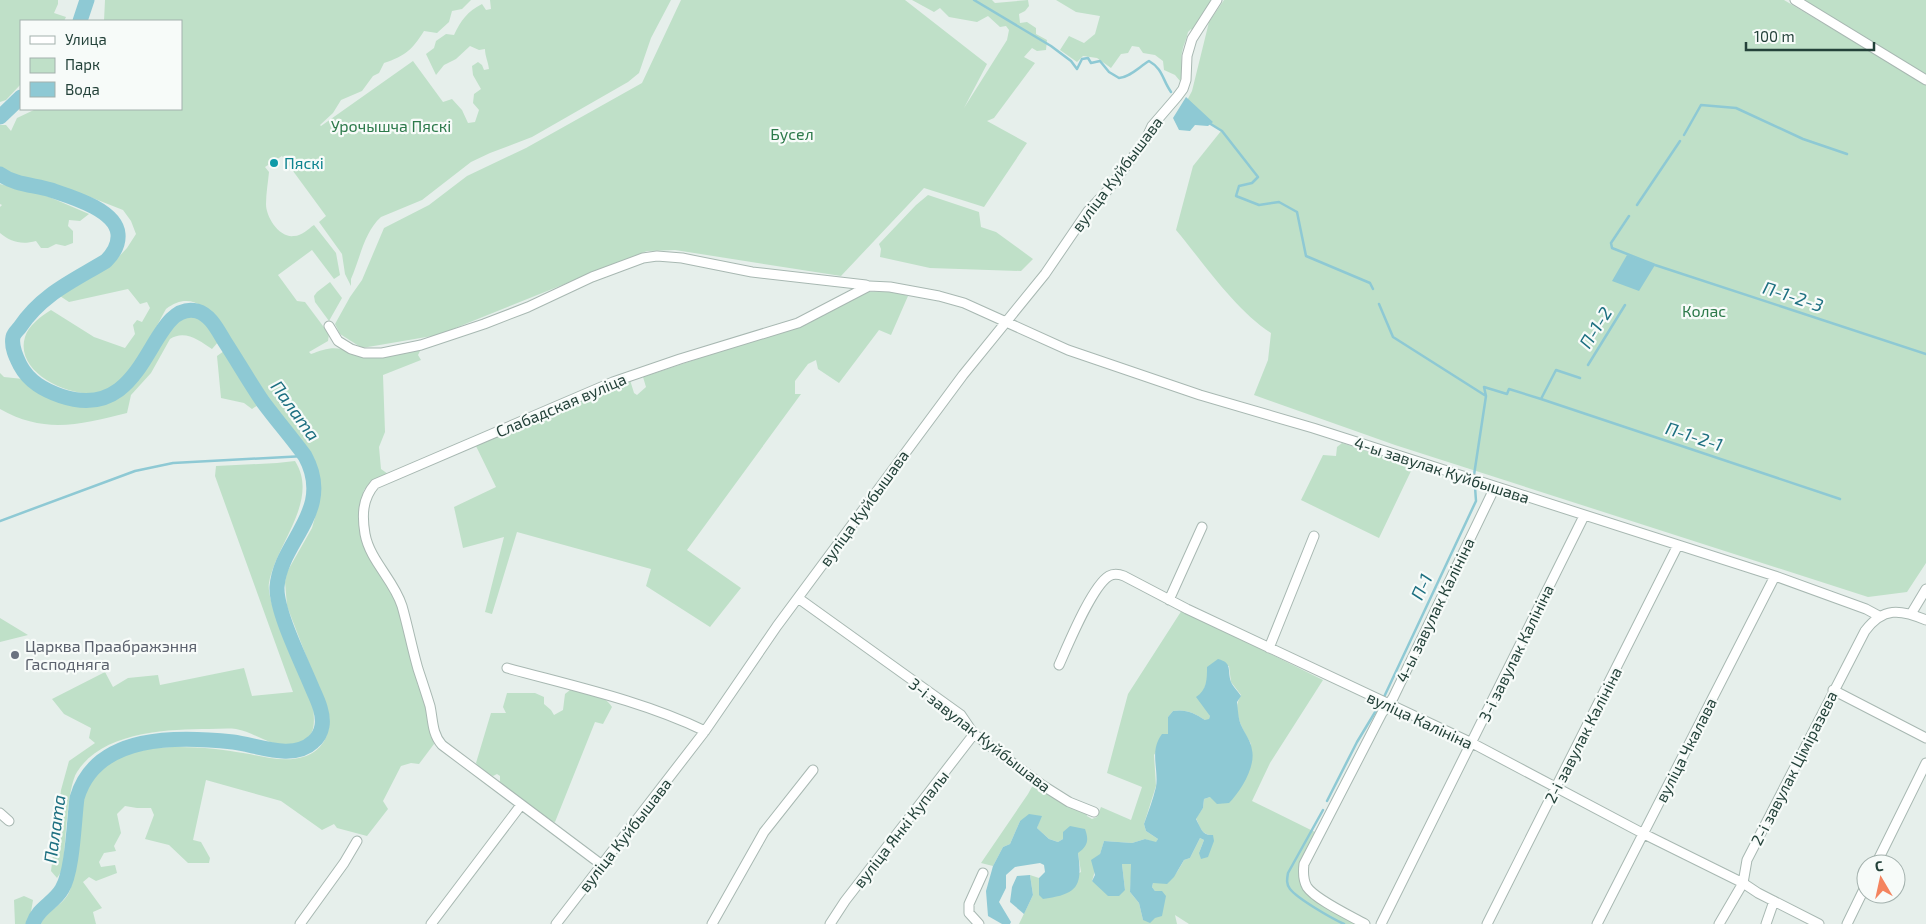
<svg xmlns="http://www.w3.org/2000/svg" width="1926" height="924" viewBox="0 0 1926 924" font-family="'Exo 2',sans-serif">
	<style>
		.green { fill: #bfe0c8; fill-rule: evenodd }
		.water { fill: #8ec9d4 }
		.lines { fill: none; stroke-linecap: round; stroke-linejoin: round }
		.stream { stroke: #8ec9d4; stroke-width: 2.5 }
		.river { stroke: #8ec9d4; stroke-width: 15 }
		.minor-casing { stroke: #a8b8b2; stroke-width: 11 }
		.minor { stroke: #fff; stroke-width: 9 }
		.culture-dot { fill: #0f9aa8; stroke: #f7fbf9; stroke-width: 2 }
		.worship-dot { fill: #6b7280; stroke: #f7fbf9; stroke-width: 2 }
		.labels { text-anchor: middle; stroke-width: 4.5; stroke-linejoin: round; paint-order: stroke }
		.park-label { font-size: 16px; fill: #2d7a4b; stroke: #f7fbf9 }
		.culture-label { font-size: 16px; fill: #0d838f; stroke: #f7fbf9; text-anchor: start }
		.street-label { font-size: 16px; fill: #24423a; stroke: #f7fbf9 }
		.worship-label { font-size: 16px; fill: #5b616d; stroke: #f7fbf9; text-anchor: start }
		.water-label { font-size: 18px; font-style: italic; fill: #1c6f80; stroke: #f7fbf9 }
	</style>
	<rect width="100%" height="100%" fill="#e6efeb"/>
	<!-- green -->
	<path class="green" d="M0 0H58V4L54 13 66 17 64 21H21V84L6 100 0 102Z
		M105 0H471L462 9 452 11 449 22 437 33 424 31C412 50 405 56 384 63L379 73 373 76 362 91 341 100 333 113 320 125 321 126 413 61 443 102 452 99 462 110 468 123 475 122 479 110 473 103 474 94 481 89 473 75 472 66 478 62 482 65 484 70 489 69C488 61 485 56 485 49L479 50 470 46 456 59 444 65 436 75 426 54 434 48 436 41 446 34 454 35C461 20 467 12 482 4L486 10 491 9 490 0H671L651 38 639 73 628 82 532 137 490 153 471 162 422 200 381 217C364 232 360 259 351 279V286L345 274 342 254 319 222 326 216 282 156 265 167 269 172C268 183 266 193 266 204 266 217 279 238 294 236 302 236 308 229 314 225L336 253 340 275 334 279 312 250 278 275 297 301 305 302 329 334 328 341 309 352 311 354C325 349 335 345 350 352L421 349 418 355 421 360 383 375 385 432 379 447 381 469 388 474 372 480 364 490 361 501 360 520 399 604 418 686C428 698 431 728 434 744L419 764 411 763 401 766 383 801 388 809 367 836 337 828 334 824 322 830 281 801 206 780 193 840 201 842 210 858 209 863H188L169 845 145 839 154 815 151 808H137L125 806 117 814 121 833 114 846 116 851 104 853 99 862 101 867 115 865 117 873 96 881 89 877 83 882 102 908 93 912 96 924H41C46 910 65 905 70 890 84 851 65 794 103 765 135 740 205 746 243 753 262 756 284 763 303 757 323 751 330 735 329 716L287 606 285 582 287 572 312 528 319 503V479L314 458 282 419 218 320C203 303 186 293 166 309 153 332 133 378 110 390 81 404 13 376 25 337 28 326 41 316 51 310L94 337 125 348 135 334 133 325 137 320 142 322 150 308 147 302 140 304 128 289 69 302 60 296 110 266 127 248 136 234 131 221 123 210 90 197 17 176 0 169V125H6L11 131 17 118 36 109H181V21H104Z
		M681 0H905L987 64 964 108 1007 40 1009 30 1006 26 1000 27 988 16 977 22 949 17 940 8 934 12 912 0H992L995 3 1028 0 1029 6 1025 11 1019 14 1020 23 1027 22 1036 28V34L1047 40 1046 50 1037 51 1032 48 1024 57 1035 63 994 118 987 121 1027 143 984 207 924 188 841 276 675 250 647 251 438 335 362 348 340 334 335 324 350 297 362 280 384 228 429 205 467 176 526 148 642 83Z
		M1056 0H1213L1194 31 1191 29 1188 32C1187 39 1183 45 1182 52 1180 62 1184 71 1180 81L1175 75 1164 70 1163 61 1155 55 1143 53 1139 47 1132 46 1128 53 1121 54 1111 68 1097 58 1083 56 1077 62 1060 50 1069 36 1084 43 1095 34 1100 16 1076 12Z
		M1224 0H1784L1926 85V563L1907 592 1868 597 1395 445 1254 395 1268 360 1271 333C1235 310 1203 262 1176 230L1193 166 1221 131 1183 108 1192 91 1209 22Z
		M1803 0H1926V76Z
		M0 184 47 196 89 214 80 221 69 220 68 226 73 231V243L65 246 56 244 48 248H41L36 241C21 245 11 242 0 233V207L2 205 0 204Z
		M928 195 979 212 981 227 996 232 1033 259 1021 271 930 268 880 257 881 249 879 244 916 205Z
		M330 282 342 298 329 321 315 302 314 296 317 292Z
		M890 291 908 296 891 335 879 330 839 383 818 369 816 360 808 364 795 381V394H801L687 550 741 588 710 627 646 586 651 569 517 532 492 614 485 612 504 537 463 548 454 507 496 487 475 444 630 380 634 393 637 395 646 387 643 377 775 333 865 292Z
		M188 314C206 316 211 326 219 341L212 349C200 341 185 329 170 339L151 373 131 395 127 413C80 425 44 434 0 409V373L4 377 23 379 48 398 79 405 122 390 163 327 166 332C172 322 177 317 188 314Z
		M224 351 258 405 252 409 244 403 221 398 217 356Z
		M1342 443 1409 465 1411 471 1379 538 1301 500 1323 455 1336 456 1337 447Z
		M295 461C320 500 276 544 269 583 265 602 303 682 313 705 314 719 317 735 302 742 276 753 259 733 236 729 228 728 218 729 209 729 167 729 102 732 77 772 67 787 65 849 63 869L57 878 51 871 61 790 69 761 95 743 89 738 91 728 64 714 52 699 105 672 113 687 128 678 158 675 160 685 244 668 252 696 293 692 215 476 216 466 277 463Z
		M1182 610 1323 680 1270 763 1252 801 1317 833 1302 880 1360 924H1189L1175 915 1177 924H1019L1033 895 1030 875 1039 878V895L1081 872 1078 853 1063 839 1058 842 1049 839 1037 828 1041 816 1020 821 1010 844 1003 847 993 866 981 863 1028 794 1034 783 1086 812 1087 816 1092 819 1097 817 1101 807 1131 820 1142 787 1107 773 1128 694ZM1229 666 1231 682 1241 695C1231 711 1243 730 1251 744L1210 797 1204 799 1203 808 1196 818C1200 827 1202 836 1213 835L1199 853 1204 840 1200 838 1190 858 1184 860C1176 875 1172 882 1153 883L1152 887 1155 891H1162L1143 920 1139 903 1130 892 1132 864H1122L1125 890 1092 881 1104 841 1132 843 1145 839 1156 843 1158 839 1146 831 1144 824 1156 786 1154 755 1168 734V717L1173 711C1186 709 1194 713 1205 720H1209L1210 716 1202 693 1207 682V667Z
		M0 618 28 635 0 642Z
		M570 690C584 693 605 694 612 707L603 724 595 722 555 822 550 821 500 783V776L497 774 493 776 481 770 476 763 491 713H506L503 707 507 693H535L544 697V704L551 710 554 715 563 710 565 694Z
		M24 896 33 900 29 924H15L14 900Z"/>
	<!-- water -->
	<path class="water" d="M1186 97 1213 122 1208 126 1195 125 1190 131 1179 130 1173 118Z
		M1627 255 1655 265 1639 291 1612 281Z
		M1218 659C1233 663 1227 670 1231 682 1233 687 1238 691 1241 696L1237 702C1238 709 1238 718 1241 725 1245 734 1251 741 1252 750 1256 767 1240 792 1229 803L1217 804 1210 797 1204 799 1203 808 1196 819C1201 828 1202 836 1213 835L1214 841 1208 857 1201 859 1199 853 1204 840 1200 838 1190 858 1184 860 1174 877 1167 884 1153 883 1152 887 1155 891H1162L1166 896 1162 916 1155 918 1150 923 1143 920 1139 903 1130 892 1131 864H1122L1125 890 1119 896H1108L1092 881 1095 875 1091 860 1100 854 1104 841 1132 843 1145 839 1156 842 1158 839 1146 831 1144 824C1148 812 1153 800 1156 787 1159 769 1149 751 1162 734H1168V717L1173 711C1186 709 1194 713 1205 720L1209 719 1210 716 1196 697C1207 690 1207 679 1207 667Z
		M1029 814 1042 816 1037 828 1049 839 1058 842 1063 839V832L1070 826 1085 829C1089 840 1088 846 1078 853 1083 887 1077 894 1043 899L1039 895V878L1045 872 1044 865 1040 863 1015 867 1006 875V888L999 902 1011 922 1010 924H1002L988 916 986 891 993 866 1003 847 1010 844 1020 821Z
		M1030 875 1033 895 1024 914 1010 902 1012 887 1017 876Z"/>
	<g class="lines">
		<!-- stream -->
		<path class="stream" d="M974 0 1051 46 1071 61 1077 69 1082 59 1088 58 1091 63 1100 61 1109 72 1119 78C1130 77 1139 67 1149 61 1163 69 1162 79 1171 92
			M1209 123 1222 131 1258 177 1252 183 1239 186 1236 196 1259 205 1279 202 1297 212 1306 256 1370 283 1373 289
			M1684 135 1701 105 1736 108 1803 139 1847 154
			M1637 205 1680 141
			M1629 216 1611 243 1612 248 1655 265 1926 354
			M1379 304 1393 337 1486 396 1474 475
			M1588 365 1625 305
			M1486 396 1484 387 1507 394 1509 389 1541 399 1556 370 1580 378
			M1541 399 1840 499
			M0 521 135 471 173 463 305 456
			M1384 697 1476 501 1475 487
			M1327 801 1357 742 1377 709
			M1323 810 1288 873C1287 879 1286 884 1290 889 1298 899 1331 918 1344 924"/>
		<!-- river -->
		<path class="river" d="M80 21 87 0
			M0 117 21 97
			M0 174C15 185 35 185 51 190 72 197 116 210 118 234 119 245 113 254 106 261 73 281 42 294 20 327 18 330 14 333 13 337 11 347 16 357 20 365 29 382 44 390 61 396 150 426 148 299 197 311 211 315 218 331 225 342 238 362 250 383 263 402 277 421 292 438 305 456 335 511 280 541 277 587 276 612 303 665 313 690 318 701 324 714 322 726 321 732 318 738 313 742 293 761 257 745 233 742 179 736 96 733 77 798 74 820 73 871 62 889 54 903 38 908 33 924"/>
		<!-- minor casing -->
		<g class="minor-casing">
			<path id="minor" d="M1795 0 1926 80
				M329 326 338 341 351 349 364 353H382L421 345 484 324 528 307 592 277 643 258 657 256 682 258 752 272 866 285
				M798 598 961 715 974 734 1042 785 1069 802 1094 812
				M1169 600 1202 527
				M1911 614 1926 589
				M1269 648 1314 536
				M1059 665C1068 645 1092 586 1109 576 1114 573 1119 574 1124 576L1187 609 1472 743 1644 834 1743 883 1758 893 1819 924
				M507 668C573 686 643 701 705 731
				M1833 690 1926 738
				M0 813 9 821
				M1876 864 1926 763
				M602 865 442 745C432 734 433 720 430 706 426 693 422 681 418 669 412 648 408 627 402 606 394 580 370 561 365 534 362 516 362 499 375 484L613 382 680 359 798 323 869 286 890 287 939 296 964 303 1068 350 1200 395 1313 428 1775 576 1866 609 1879 616
				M300 924 344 863 357 841
				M431 924 521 805
				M556 924 705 731 777 626 963 375 1045 274 1088 211 1107 191 1145 141 1152 126 1177 97 1183 89 1186 80 1187 56 1192 39 1217 0
				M712 924 764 832 813 770
				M830 924 845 901 974 734
				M979 924 969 913V904L983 873
				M1365 924C1351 916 1316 900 1307 887 1303 880 1303 872 1304 864L1382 713 1393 698 1495 487
				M1381 924 1584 516
				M1487 924 1678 545
				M1597 924 1775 576
				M1719 924 1743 883 1747 860 1865 631C1883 607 1900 609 1926 620
				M1766 924 1774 901
				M1847 924 1866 885"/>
		</g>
		<!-- minor -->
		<use href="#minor" class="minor"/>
	</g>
	<!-- markers -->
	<circle class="culture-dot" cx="274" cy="163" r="5"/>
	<circle class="worship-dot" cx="15" cy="655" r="5"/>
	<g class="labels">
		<!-- park labels -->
		<g class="park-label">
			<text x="391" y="132">Урочышча Пяскі</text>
			<text x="792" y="140">Бусел</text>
			<text x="1704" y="317">Колас</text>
		</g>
		<!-- culture labels -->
		<g class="culture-label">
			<text x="284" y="169">Пяскі</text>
		</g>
		<!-- street labels -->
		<g class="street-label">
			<text transform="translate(1117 174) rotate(-53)" y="6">вуліца Куйбышава</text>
			<text transform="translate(561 405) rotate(-23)" y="6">Слабадская вуліца</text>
			<text transform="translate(1442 470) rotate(18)" y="6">4-ы завулак Куйбышава</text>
			<text transform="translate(864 508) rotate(-54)" y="6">вуліца Куйбышава</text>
			<text transform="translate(1435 610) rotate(-64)" y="6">4-ы завулак Калініна</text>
			<text transform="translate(1516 653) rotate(-64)" y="6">3-і завулак Калініна</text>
			<text transform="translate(1420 720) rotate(25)" y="6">вуліца Калініна</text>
			<text transform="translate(980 735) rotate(38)" y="6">3-і завулак Куйбышава</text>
			<text transform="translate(1583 735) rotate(-63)" y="6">2-і завулак Калініна</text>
			<text transform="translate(1686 750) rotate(-63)" y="6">вуліца Чкалава</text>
			<text transform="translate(1794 768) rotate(-63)" y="6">2-і завулак Ціміразева</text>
			<text transform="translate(901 829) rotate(-52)" y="6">вуліца Янкі Купалы</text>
			<text transform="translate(625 835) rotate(-52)" y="6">вуліца Куйбышава</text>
		</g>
		<!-- worship labels -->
		<g class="worship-label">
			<text x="25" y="652">Царква Праабражэння<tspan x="25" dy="18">Гасподняга</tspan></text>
		</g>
		<!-- water labels -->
		<g class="water-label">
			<text transform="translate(1793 297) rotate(18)" y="6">П-1-2-3</text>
			<text transform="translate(1596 328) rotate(-58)" y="6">П-1-2</text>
			<text transform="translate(295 411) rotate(54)" y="6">Палата</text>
			<text transform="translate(1694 437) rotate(18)" y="6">П-1-2-1</text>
			<text transform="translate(1422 587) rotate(-65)" y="6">П-1</text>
			<text transform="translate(55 829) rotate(-82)" y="6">Палата</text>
		</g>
	</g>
	<!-- legend -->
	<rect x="20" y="20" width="162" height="90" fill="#f7fbf9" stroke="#a3b1ad"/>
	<rect x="30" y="36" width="25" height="8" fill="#ffffff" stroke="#a3b1ad"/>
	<text x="65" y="45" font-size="15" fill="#24423a">Улица</text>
	<rect x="30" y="58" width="25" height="15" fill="#bfe0c8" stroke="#a3b1ad"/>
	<text x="65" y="70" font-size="15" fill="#24423a">Парк</text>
	<rect x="30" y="82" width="25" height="15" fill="#8ec9d4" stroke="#a3b1ad"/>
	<text x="65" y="95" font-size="15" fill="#24423a">Вода</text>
	<!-- north arrow -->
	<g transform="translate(1881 879) rotate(351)"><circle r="24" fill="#f7fbf9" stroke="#a3b1ad"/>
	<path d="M0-4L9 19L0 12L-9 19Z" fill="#f4845f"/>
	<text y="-8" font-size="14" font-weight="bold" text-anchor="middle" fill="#24423a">С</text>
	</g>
	<!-- scale -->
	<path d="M1746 42v8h128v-8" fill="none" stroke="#24423a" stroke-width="2.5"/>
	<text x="1754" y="42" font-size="15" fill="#24423a" stroke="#f7fbf9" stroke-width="4" paint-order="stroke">100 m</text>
</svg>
